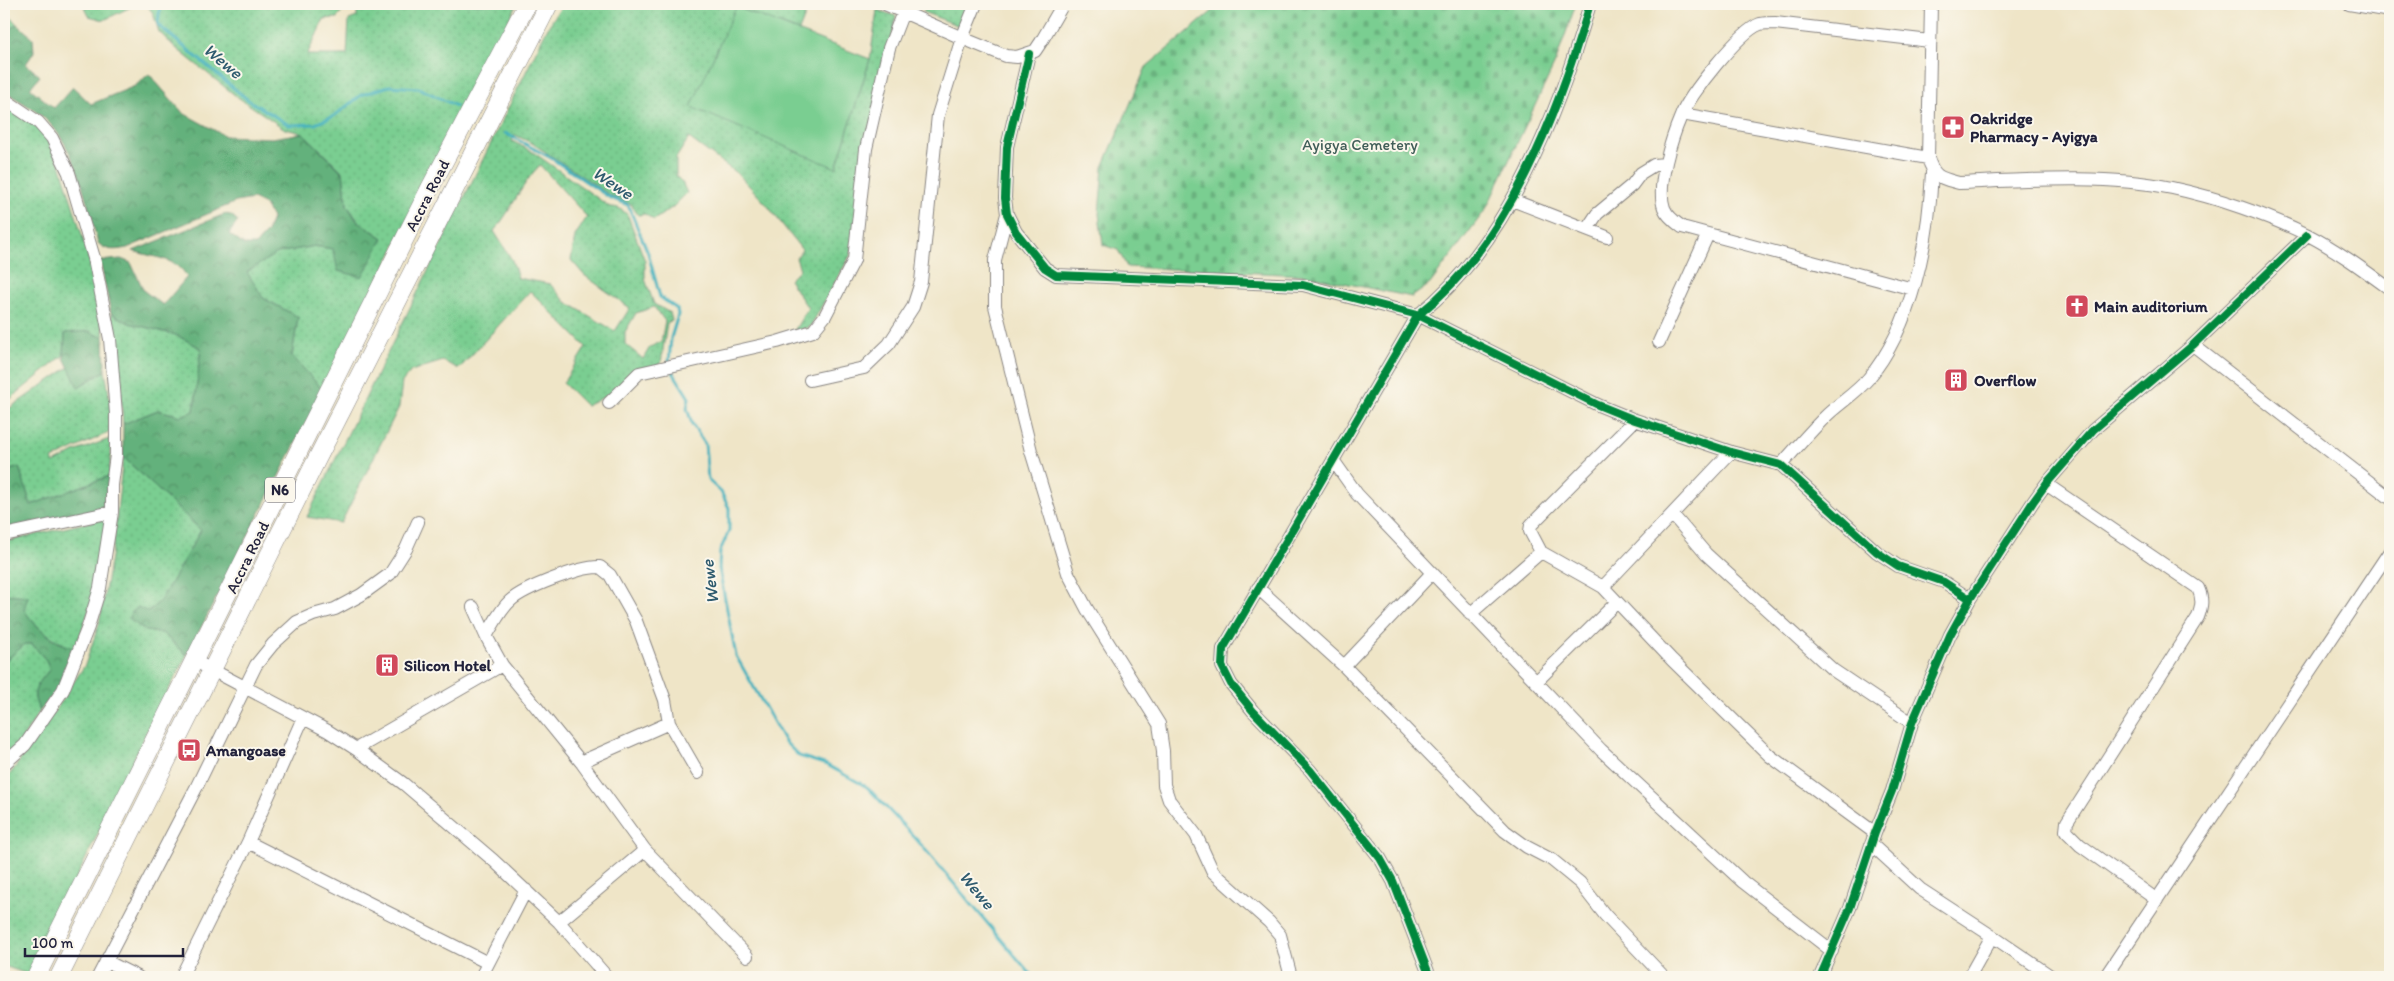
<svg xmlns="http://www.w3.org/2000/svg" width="2394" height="981" viewBox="0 0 2394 981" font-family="Itim,sans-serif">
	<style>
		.grass { fill: url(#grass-dots); stroke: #4e7866; fill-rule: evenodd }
		.forest { fill: url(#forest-crowns); stroke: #426a5b }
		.wetland { fill: url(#wetland-marsh); stroke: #4e7866 }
		.cemetery { fill: url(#cemetery-stones); stroke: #4e7866 }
		.garden { fill: #7ace91; stroke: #4e7866 }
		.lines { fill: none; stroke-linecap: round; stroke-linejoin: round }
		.stream { stroke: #42b1bd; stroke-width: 3 }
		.minor-casing { stroke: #888481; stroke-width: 14 }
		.highway-casing { stroke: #888481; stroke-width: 19 }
		.minor { stroke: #fff; stroke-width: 12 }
		.highway { stroke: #fff; stroke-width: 18 }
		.cycleway-casing { stroke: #fbf7ec; stroke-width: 11 }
		.cycleway { stroke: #00873e; stroke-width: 8 }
		.labels { text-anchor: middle; stroke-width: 4; stroke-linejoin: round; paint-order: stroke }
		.shield { fill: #fbf7ec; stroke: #636270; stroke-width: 1 }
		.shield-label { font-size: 15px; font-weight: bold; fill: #22223b }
		.poi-label { font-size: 16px; font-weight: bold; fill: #22223b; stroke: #fbf7ec; text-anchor: start }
		.park-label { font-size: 16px; fill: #415e59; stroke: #fbf7ec }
		.street-label { font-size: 16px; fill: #22223b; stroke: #fbf7ec }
		.water-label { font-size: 18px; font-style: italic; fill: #2f5b6f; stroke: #fbf7ec }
	</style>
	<defs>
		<pattern id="grass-dots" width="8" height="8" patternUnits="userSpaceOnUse" patternTransform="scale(1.25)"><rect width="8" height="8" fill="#7ace91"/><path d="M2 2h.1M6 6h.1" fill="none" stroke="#69b17e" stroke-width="1.8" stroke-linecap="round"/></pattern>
		<pattern id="forest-crowns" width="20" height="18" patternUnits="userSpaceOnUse" patternTransform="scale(1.25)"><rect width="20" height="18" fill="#63b17b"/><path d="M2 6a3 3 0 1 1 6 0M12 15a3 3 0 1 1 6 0" fill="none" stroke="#519066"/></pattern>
		<pattern id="wetland-marsh" width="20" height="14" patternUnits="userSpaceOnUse" patternTransform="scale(1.25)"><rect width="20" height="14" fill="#7ace91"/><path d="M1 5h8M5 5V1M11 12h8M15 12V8" fill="none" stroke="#69b17e"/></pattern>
		<pattern id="cemetery-stones" width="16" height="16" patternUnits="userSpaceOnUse" patternTransform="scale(1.25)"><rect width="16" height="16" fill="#7ace91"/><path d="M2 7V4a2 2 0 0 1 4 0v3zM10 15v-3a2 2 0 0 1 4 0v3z" fill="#69b17e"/></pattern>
	</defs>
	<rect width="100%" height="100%" fill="#fbf7ec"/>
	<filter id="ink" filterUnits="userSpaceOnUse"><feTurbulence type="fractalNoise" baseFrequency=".02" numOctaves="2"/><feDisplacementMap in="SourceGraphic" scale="10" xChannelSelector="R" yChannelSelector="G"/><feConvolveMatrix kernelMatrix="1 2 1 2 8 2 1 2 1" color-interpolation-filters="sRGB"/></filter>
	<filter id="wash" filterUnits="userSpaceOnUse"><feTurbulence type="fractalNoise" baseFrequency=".0096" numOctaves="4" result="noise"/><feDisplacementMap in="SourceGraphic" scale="20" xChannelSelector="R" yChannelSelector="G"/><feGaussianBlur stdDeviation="1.12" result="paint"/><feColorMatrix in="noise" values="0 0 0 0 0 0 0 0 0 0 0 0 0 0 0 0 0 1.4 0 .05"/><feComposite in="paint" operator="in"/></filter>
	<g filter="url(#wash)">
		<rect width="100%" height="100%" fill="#efe5c7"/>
		<!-- grass -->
		<path class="grass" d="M83 4H137L104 20 89 16Z
			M146 4H348L337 18 324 19 307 55H347L349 20 357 17V11L368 8V4H517L323 390 292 356 298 317 263 298 246 272 277 253 315 246 333 249 383 238 358 221 347 205 343 172 303 133 285 129 236 96 177 49 159 32 153 13Z
			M563 4H805L806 13 799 31 736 7 836 168 870 59 877 10 896 16 851 254 810 327 794 331 808 308 789 280 800 269 796 258 802 250 767 205 739 175 689 138 676 158V176L682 182 687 193 673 207 654 220 645 214 638 215 631 204 610 195 532 143 515 135 512 141 533 152 610 207C618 207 623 209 628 216L645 261V279L654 304 670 313 672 320 667 323 661 363 618 390 586 406 563 383 586 347 530 291 459 369 443 361 411 371 402 382 399 407 341 523 307 517 548 27ZM540 165 587 217 575 236 571 260 584 275 630 308 615 331 566 302 550 284 518 278 512 260 494 231C512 210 521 184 540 165ZM654 307 665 321 661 342 650 347 643 359 625 344V332L636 313Z
			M927 4H973L962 27 923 12Z
			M4 105 39 128 47 137 61 167 90 261 104 336 65 333 64 355 4 404Z
			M111 313 129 323 176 335 201 348 194 411 181 416 158 410 123 424 119 366Z
			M69 367 78 387 105 371 110 400 112 431 52 459 54 463 74 452 112 438 109 476 31 505 19 467 4 472V412Z
			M123 457 201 530 161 600 148 612 146 631 162 633 187 655 147 731 30 975 4 966V782L39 735 85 665 99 624 114 540Z
			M107 518 99 581 75 650C57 642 34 627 23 609L27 596 4 594V542Z
			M25 644H32L46 660 50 669C37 685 29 692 40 711L13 753 4 761V662Z"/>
		<!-- forest -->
		<path class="forest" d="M17 24 33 38 34 52 26 64 40 76 30 88 54 108 73 87 91 104 135 86 149 74 183 113 225 136 272 138 303 133 343 173 347 205 357 221 383 238 362 277 338 271 333 249 315 246 277 253 247 272 263 298 298 317 292 356 323 390 187 655 162 633 146 631 129 619 130 614 138 607 148 612 161 600 201 530 123 457V424L158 410 181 416 194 411 201 348 176 335 129 323 111 313 100 261 121 259 131 263 144 291 163 305 187 277C178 258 151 257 133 251L225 214 231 215 238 221 229 234 244 245H255L267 232 272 218 265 205 253 199 236 202 127 248C116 250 107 252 98 243 87 204 76 144 43 117 31 107 17 99 4 91V35Z
			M90 331 96 335 104 336 105 371 78 387 64 358 65 333Z
			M19 467 31 505 109 476 106 509 4 535V472Z
			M4 594 28 596 24 609C30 621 46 635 58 642 64 645 69 645 75 650L58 690 40 711C29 692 37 685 50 669L46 660 32 644H25L4 662Z"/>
		<!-- wetland -->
		<path class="wetland" d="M4 10 17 24 4 35Z"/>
		<!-- cemetery -->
		<path class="cemetery" d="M1221 4H1576L1556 61 1486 209 1430 284 1412 297 1305 275 1127 267 1118 250 1103 245 1099 214 1103 167 1146 67Z"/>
		<!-- garden -->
		<path class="garden" d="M736 7 870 59 836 168 691 107Z"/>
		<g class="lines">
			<!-- stream -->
			<path class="stream" d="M160 4 158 25 248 100 289 125 315 124 334 116 361 95 389 86 419 88 456 106
				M505 133 551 158 609 197 628 205 648 253 660 297 677 309 678 315 671 338 669 363
				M671 369 689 398 687 408 692 424 705 444 708 480 721 492 729 508V531L720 551 719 568 736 656 785 742 799 756 827 765 867 787 917 840 1033 977"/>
		</g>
	</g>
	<g filter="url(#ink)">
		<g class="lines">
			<!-- minor casing -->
			<g class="minor-casing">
				<path id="minor" d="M885 4 962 38 1006 56 1017 57 1035 51 1041 42 1063 4
					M1931 4 1928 158C1934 178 1941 178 1959 183 2026 180 2106 174 2172 188 2215 197 2268 215 2308 235 2337 250 2364 270 2390 289
					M2349 4 2390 11
					M1029 54 1007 147 1005 198 1007 214 1016 232 1045 268 1056 275 1303 285 1418 315 1598 405 1635 420 1731 452 1781 465 1877 552 1898 566 1944 582 1970 599
					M4 99 38 122 52 138 69 173 94 258 110 339 116 414V455L112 485V512L100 588 88 627 63 690 25 745 4 764
					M1682 114 1928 158
					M1512 200 1607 237
					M1007 214 995 260V306L1031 451 1068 573 1087 609 1159 724 1163 751 1164 785 1169 800 1196 835 1213 872 1269 922 1280 935 1291 977
					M1587 229 1597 214 1632 185 1641 173 1654 165 1665 164
					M1913 289 1682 227C1675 222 1667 216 1664 208 1656 186 1672 137 1681 116 1689 95 1740 31 1760 24 1764 23 1771 23 1775 23L1930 41
					M1659 342 1708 234
					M2193 345 2390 498
					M810 380 864 368 889 344 913 307 921 282 938 115 962 38 976 4
					M609 403 639 373 777 342 813 331 825 316 854 260 866 149 889 48 903 12
					M1635 420 1531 525 1530 531 1541 552 1603 587 1672 660 1770 756 1875 833
					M1333 460 1357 494 1601 750 1743 882 1832 951
					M1781 465C1795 449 1809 433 1825 417 1838 404 1855 394 1868 379 1913 326 1929 239 1932 172
					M2046 484 2198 588C2203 599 2202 606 2198 617L2067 822 2066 831 2080 845 2157 900
					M1672 514 1706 554 1833 670 1912 723
					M4 535 112 512
					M1603 587 1731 452
					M1258 588 1344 666 1505 831 1527 847 1552 860 1580 883 1605 915 1664 977
					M473 607 486 636 502 665 581 762 645 850 747 956
					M1470 614 1541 552
					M486 636C493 625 500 610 510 601 524 588 581 566 600 567L610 575 636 621 665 700 669 723 698 773
					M195 661 328 731 356 749 404 784 493 860 559 922 607 977
					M1344 666 1432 573
					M1536 682 1617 602
					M356 749 502 665
					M581 762 669 723
					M248 842 488 963
					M1871 844 1920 889 1992 936 1969 977
					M559 922 645 850
					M1992 936 2052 977
					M106 961 138 977
					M98 977 196 788 256 665 273 644 297 622 313 615 335 609 361 595 390 574 406 549 418 522
					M181 977 248 842 303 718
					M481 977 526 890
					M1430 977 1393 881 1380 858 1310 770 1253 711 1231 684 1222 666 1223 649 1418 315C1508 245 1559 110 1590 4
					M1820 977 1850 908 1875 833 1892 791 1912 723 1950 635 1970 599 2033 502 2046 484 2093 430 2193 345 2307 235
					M2105 977 2390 551"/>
			</g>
			<!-- highway casing -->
			<g class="highway-casing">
				<path id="highway" d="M36 977 430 188 527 4
					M59 977 317 459 549 4"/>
			</g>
			<!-- minor -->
			<use href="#minor" class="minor"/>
			<!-- highway -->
			<use href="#highway" class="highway"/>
			<!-- cycleway casing -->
			<g class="cycleway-casing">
				<path id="cycleway" d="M1029 54 1007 147 1005 198 1007 214 1016 232 1045 268 1056 275 1303 285 1418 315 1598 405 1635 420 1731 452 1781 465 1877 552 1898 566 1944 582 1970 599
					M1430 977 1393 881 1380 858 1310 770 1253 711 1231 684 1222 666 1223 649 1418 315C1508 245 1559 110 1590 4
					M1820 977 1850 908 1875 833 1892 791 1912 723 1950 635 1970 599 2033 502 2046 484 2093 430 2193 345 2307 235"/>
			</g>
			<!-- cycleway -->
			<use href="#cycleway" class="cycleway"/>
		</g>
	</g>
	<!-- icons -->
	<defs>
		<g id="pharmacy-square" transform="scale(1.25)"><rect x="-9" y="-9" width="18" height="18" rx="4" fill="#d1495b" stroke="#fbf7ec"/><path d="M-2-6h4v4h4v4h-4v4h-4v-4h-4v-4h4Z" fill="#fff"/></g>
		<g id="church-square" transform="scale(1.25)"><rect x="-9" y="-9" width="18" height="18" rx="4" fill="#d1495b" stroke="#fbf7ec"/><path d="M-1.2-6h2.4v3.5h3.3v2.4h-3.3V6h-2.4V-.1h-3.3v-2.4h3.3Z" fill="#fff"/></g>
		<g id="building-square" transform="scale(1.25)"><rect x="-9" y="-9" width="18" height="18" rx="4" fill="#d1495b" stroke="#fbf7ec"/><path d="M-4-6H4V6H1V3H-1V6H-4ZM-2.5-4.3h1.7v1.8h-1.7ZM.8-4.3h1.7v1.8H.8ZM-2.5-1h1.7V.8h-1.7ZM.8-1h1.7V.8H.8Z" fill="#fff"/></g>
		<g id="bus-square" transform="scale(1.25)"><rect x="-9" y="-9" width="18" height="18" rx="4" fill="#d1495b" stroke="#fbf7ec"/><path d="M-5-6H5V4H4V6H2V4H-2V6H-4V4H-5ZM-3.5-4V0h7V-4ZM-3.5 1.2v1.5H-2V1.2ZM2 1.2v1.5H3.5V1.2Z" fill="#fff"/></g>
	</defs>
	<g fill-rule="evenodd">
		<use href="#pharmacy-square" x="1953" y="127"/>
		<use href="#church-square" x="2077" y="306"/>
		<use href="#building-square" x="1956" y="380"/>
		<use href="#building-square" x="387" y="665"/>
		<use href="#bus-square" x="189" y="750"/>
	</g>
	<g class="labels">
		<!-- shield labels -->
		<rect class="shield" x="265" y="477.5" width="30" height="25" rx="4"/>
		<g class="shield-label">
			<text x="280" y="495">N6</text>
		</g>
		<!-- poi labels -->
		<g class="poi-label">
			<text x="1970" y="124">Oakridge<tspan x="1970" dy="18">Pharmacy - Ayigya</tspan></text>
			<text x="2094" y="312">Main auditorium</text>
			<text x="1974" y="386">Overflow</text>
			<text x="404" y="671">Silicon Hotel</text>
			<text x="206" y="756">Amangoase</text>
		</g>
		<!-- park labels -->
		<g class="park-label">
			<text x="1360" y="150">Ayigya Cemetery</text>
		</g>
		<!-- street labels -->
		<g class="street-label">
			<text transform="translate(427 195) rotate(-63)" y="6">Accra Road</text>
			<text transform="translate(247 557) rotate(-64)" y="6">Accra Road</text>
		</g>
		<!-- water labels -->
		<g class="water-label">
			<text transform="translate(223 61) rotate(40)" y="6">Wewe</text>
			<text transform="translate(613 183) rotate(34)" y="6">Wewe</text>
			<text transform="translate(710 582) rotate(-97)" y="6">Wewe</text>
			<text transform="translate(977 890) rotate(50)" y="6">Wewe</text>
		</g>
	</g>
	<!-- margin -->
	<rect width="2394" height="981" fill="none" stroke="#fbf7ec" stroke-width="20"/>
	<!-- scale -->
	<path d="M25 948v8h158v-8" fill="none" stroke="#22223b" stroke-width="2.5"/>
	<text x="32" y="948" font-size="15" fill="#22223b" stroke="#fbf7ec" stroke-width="4" paint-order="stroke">100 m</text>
</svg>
